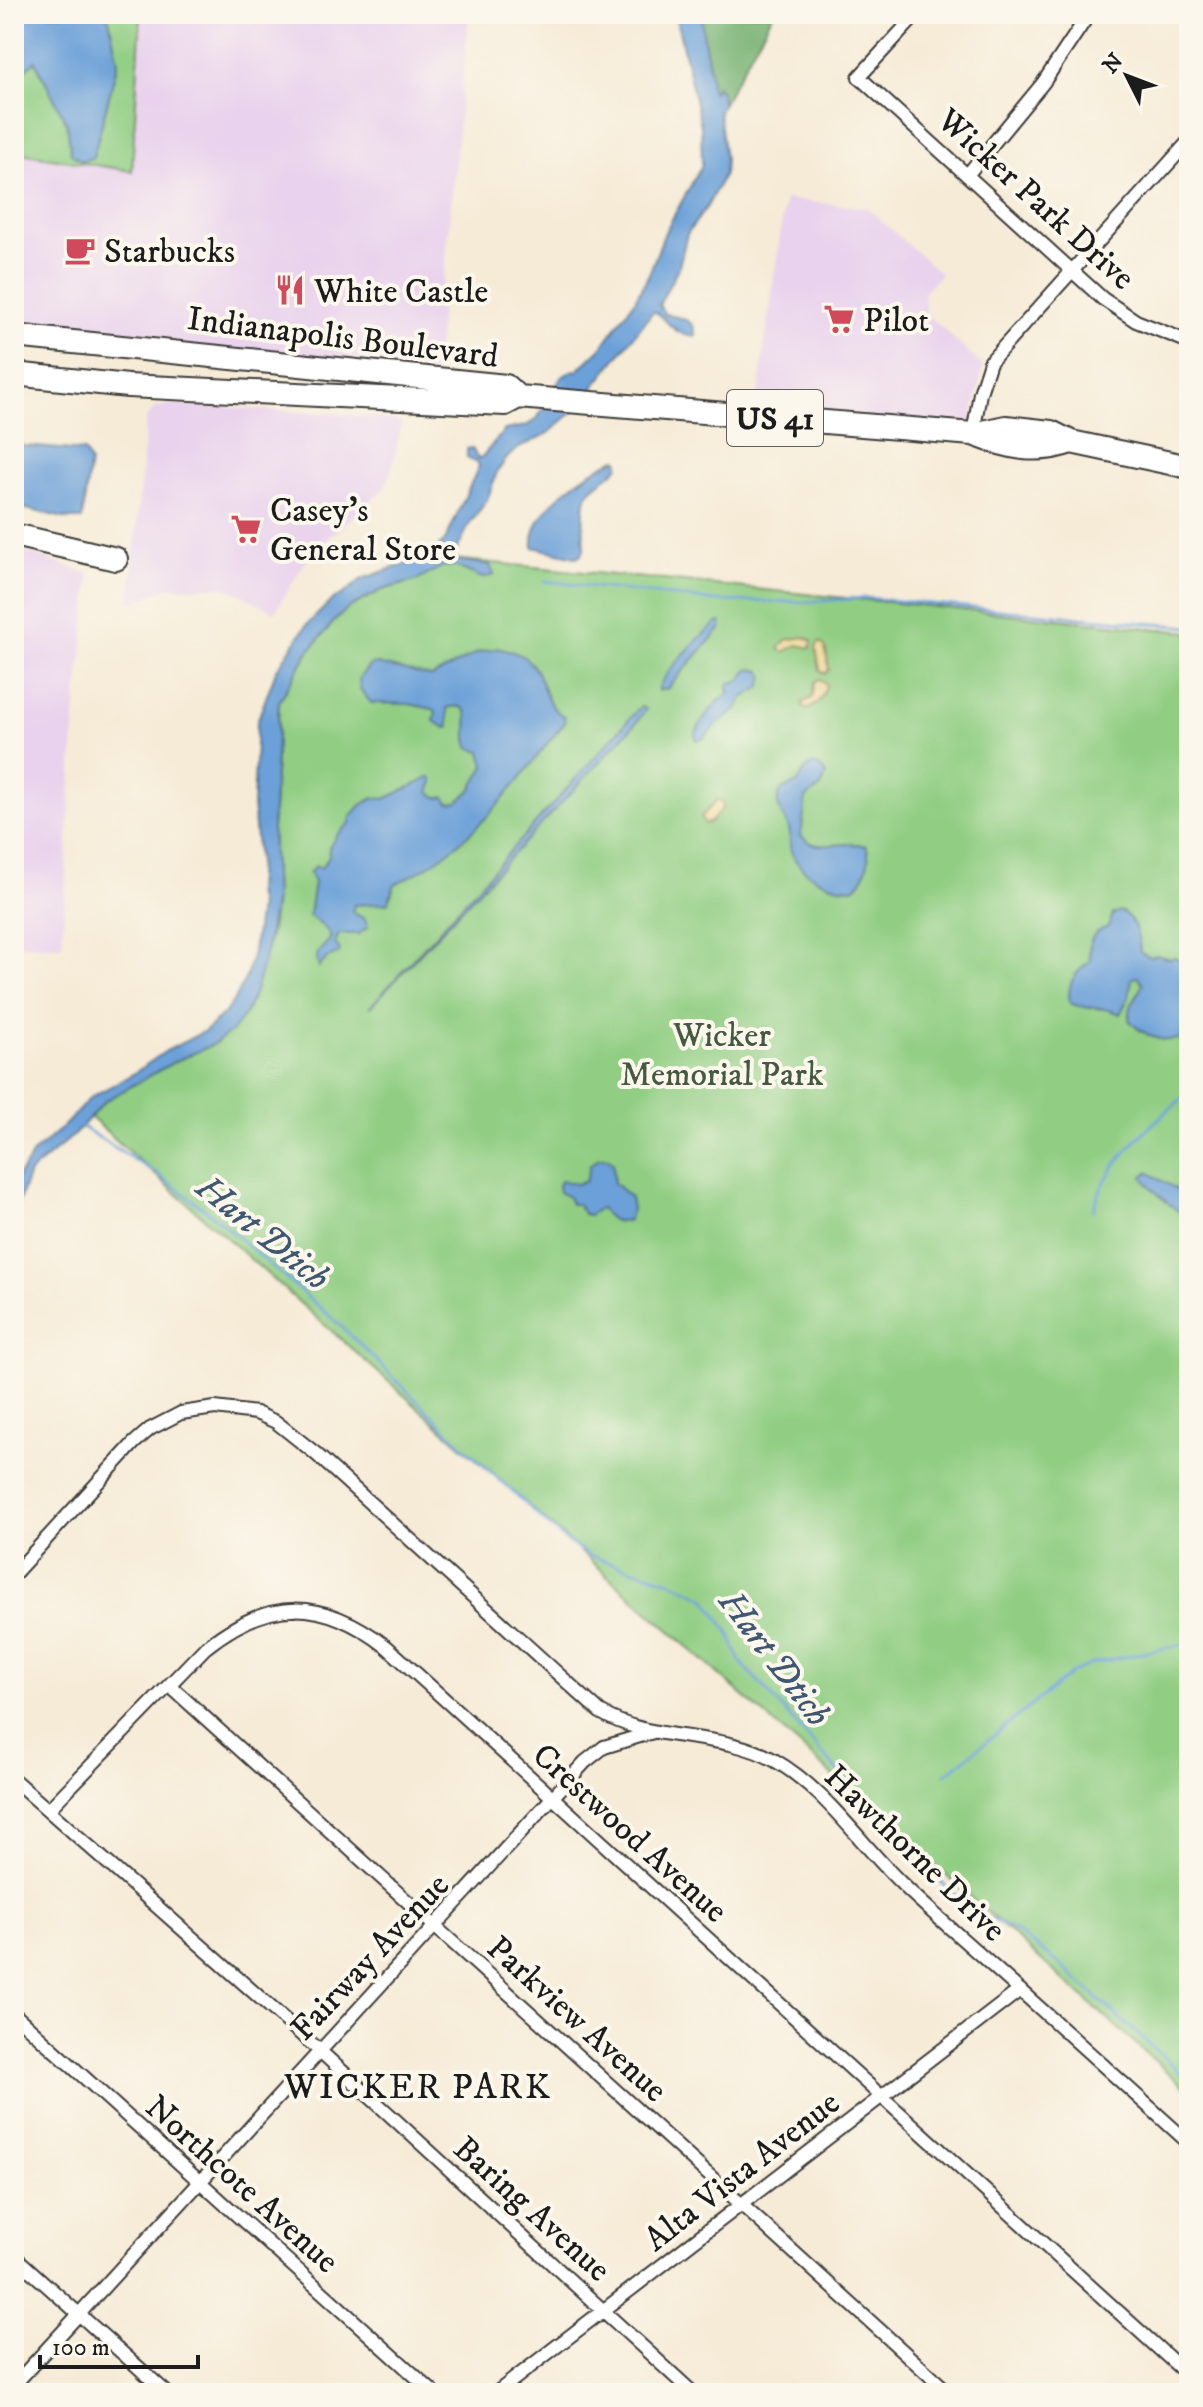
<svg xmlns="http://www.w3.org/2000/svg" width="1203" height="2407" viewBox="0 0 1203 2407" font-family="'IM FELL DW Pica',serif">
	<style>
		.built { fill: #e9d2ed }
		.green { fill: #91ce83; stroke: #567550; stroke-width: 2 }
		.forest { fill: #74b171; stroke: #486646; stroke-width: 2 }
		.sand { fill: #eeda9e; stroke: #857b5d; stroke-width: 2 }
		.water { fill: #6ca0d8; stroke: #445e7a; stroke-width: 2 }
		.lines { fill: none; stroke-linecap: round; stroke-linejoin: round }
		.stream { stroke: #6ca0d8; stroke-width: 3 }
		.street-casing { stroke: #3d3b38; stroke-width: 16 }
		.highway-casing { stroke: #3d3b38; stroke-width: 26 }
		.street { stroke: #fff; stroke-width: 12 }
		.highway { stroke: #fff; stroke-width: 22 }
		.labels { text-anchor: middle; stroke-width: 8; stroke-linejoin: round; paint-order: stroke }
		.shield { fill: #fbf7ec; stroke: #5f5e5a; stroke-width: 2 }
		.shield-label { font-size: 32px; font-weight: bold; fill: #1c1c1c }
		.street-label { font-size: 34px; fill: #1c1c1c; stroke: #fbf7ec }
		.poi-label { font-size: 34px; fill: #1c1c1c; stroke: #fbf7ec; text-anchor: start }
		.park-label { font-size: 34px; fill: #455a40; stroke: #fbf7ec }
		.water-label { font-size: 36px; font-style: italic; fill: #405771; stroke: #fbf7ec }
		.neighbourhood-label { font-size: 36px; letter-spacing: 2px; fill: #1c1c1c; stroke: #fbf7ec }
	</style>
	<rect width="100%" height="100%" fill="#fbf7ec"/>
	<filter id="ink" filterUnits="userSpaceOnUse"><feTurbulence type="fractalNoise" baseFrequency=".0125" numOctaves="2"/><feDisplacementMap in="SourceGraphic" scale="16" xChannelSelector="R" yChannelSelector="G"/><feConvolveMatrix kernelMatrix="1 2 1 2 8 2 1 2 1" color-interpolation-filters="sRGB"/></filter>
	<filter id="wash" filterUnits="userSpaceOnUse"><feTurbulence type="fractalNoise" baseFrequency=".006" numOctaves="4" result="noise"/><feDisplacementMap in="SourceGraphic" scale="32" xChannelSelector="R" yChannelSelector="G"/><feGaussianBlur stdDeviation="1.8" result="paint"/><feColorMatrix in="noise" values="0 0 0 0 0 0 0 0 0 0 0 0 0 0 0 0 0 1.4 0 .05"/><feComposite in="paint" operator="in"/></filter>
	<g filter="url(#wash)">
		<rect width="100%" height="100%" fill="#f6ebd7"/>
		<!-- built -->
		<path class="built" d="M141 14H469L435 373 124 340 14 318V152L132 171Z
			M785 199 867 208 941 274 924 292 926 313 983 366 970 429 755 414Z
			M171 404 366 416 402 422 392 468 384 489 310 554 275 612 226 587 169 588 130 603 146 418 155 408Z
			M14 547 90 575 75 716 62 946 14 944Z"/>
		<!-- green -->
		<path class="green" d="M14 14H141L132 171 14 152Z
			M454 559 1189 632V2091L89 1116 105 1100 176 1061 212 1045 254 994 271 932 275 899 272 828 279 702 308 652 337 618 350 607 382 590 418 580Z"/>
		<!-- forest -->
		<path class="forest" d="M702 14H773L722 105 721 91 716 86 713 92 711 89C712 63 700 40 702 14Z"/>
		<!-- sand -->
		<path class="sand" d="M804 637 812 640 811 648 797 645 784 652 779 649 786 640Z
			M819 642 825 646 829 669 825 674 820 670 816 648Z
			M820 679 826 684C826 693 817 705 809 709L803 708 802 703 812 698 815 682Z
			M717 800 722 802 723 808 711 822 705 824 701 817Z"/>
		<!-- water -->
		<path class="water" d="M14 14H103L109 19 118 62 93 158 82 161 71 154 67 124 35 61 23 72 21 86 14 87Z
			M669 14H702C700 40 712 63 711 89L713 92 716 86 721 91 722 105 719 111 725 160 724 174 708 205 687 234 679 266 659 305 665 314C677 317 697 319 695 336 679 338 668 322 656 312L652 313 578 407 549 433 517 449 508 457 497 472 487 500 469 525 454 556 455 560 490 565 494 575 482 578 457 567 443 566 418 580 382 590 350 607 337 618 308 652 279 702 272 828 275 899 264 961 254 994 245 1014 231 1032 212 1045 176 1061 105 1101 74 1135 29 1173 17 1207 14 1227V1183L34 1152 61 1129 91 1097 133 1074 166 1051 205 1031 224 1014 236 997 246 977 253 952 259 907 256 892 258 862 253 804 257 722 276 671 306 626 333 599 345 593 362 579 428 556 445 541 479 466 478 463 467 458V449L472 448 477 458H481L505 430 526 426 537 419 561 378 573 370 577 371 601 348 635 300 649 274 665 232 702 165 701 126 677 22 674 16Z
			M14 445 84 451 90 462 82 519H68L14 506Z
			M616 459 619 460V466C611 477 597 482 589 492 581 501 584 537 584 550L581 555 575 557 533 547C529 510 586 472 616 459Z
			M719 622 722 623 721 628 667 689 658 691C662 674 703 632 719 622Z
			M499 648C507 651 517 652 524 657 546 672 540 704 564 716L565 723C546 743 532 765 514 786 482 826 441 863 395 884L388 903 354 905 352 912 365 919 368 927 359 934H339L335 943 340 950 338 954 327 958 319 967C312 950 324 950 331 937L327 930 309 915 314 882 309 873 316 866 321 868 329 857V848L337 835 350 823 351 817 361 805 374 798 385 799 431 777 433 782 429 792 439 798 445 797 449 803 458 802 471 790 485 766 481 752C478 751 471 749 469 746 461 735 480 699 447 708L449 727 446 728 434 721 436 711 433 709 409 704 371 703 360 689 359 678 370 665 377 664 432 677 477 653Z
			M752 669 761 671 764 676 761 687 743 698 736 711 718 723 704 738 697 740 695 734C702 720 715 701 729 694L728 684 741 680 747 671Z
			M641 706 646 709 636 723 369 1008Z
			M814 764 824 770 826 776 821 787 806 798 801 836C818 855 846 838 866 846 872 858 865 882 853 888 831 888 799 875 791 851 788 843 792 834 788 826 784 816 772 803 781 791 785 786 793 787 798 782 804 773 804 768 814 764Z
			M1120 911C1135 918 1139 937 1140 952L1149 957 1156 955 1171 959 1174 957 1189 966V1034C1169 1048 1143 1036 1129 1020L1131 1006 1143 984 1138 977 1132 978 1129 997 1120 1014C1103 1005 1087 1011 1070 1003 1066 983 1076 972 1090 961 1088 944 1090 932 1108 927L1113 914Z
			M599 1158H607L613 1162 614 1183 630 1197 632 1210 628 1220C615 1226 608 1217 600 1208L589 1215 584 1214 577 1204H571L568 1197 559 1192 558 1185 561 1180 576 1184 586 1181 590 1165Z
			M1148 1172 1189 1197V1212L1184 1214C1174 1210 1146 1185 1143 1176Z"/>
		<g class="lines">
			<!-- stream -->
			<path class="stream" d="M545 581 715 601 804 602 865 598 1189 627
				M79 1125 156 1173 215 1217 339 1324 461 1444 563 1538 587 1555 670 1581 705 1598 729 1633 740 1661 848 1782 894 1841 959 1898 984 1916 1014 1930 1057 1962 1189 2080
				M1093 1211C1106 1161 1151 1124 1189 1093
				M946 1774 1073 1672 1091 1664 1189 1643"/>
		</g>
	</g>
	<g filter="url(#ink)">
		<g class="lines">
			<!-- street casing -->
			<g class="street-casing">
				<path id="street" d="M917 14 859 77 1103 299 1136 321 1189 342
					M968 174 1043 83 1089 14
					M973 434 980 393 990 362 1189 141
					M14 1574 134 1443 150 1429 181 1413 215 1408 256 1413 276 1422 315 1453 600 1712C653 1744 720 1730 774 1760 825 1789 859 1842 900 1882 931 1912 963 1939 995 1968 1060 2026 1124 2084 1189 2143
					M169 1685 949 2393
					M14 1780 48 1810 205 1648C269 1597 322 1597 387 1647L1189 2376
					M48 1810 320 2051 693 2393
					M14 2014 434 2393
					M14 2256 167 2393
					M14 2385 585 1762 604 1747 653 1732
					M496 2393 1020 1990"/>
			</g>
			<!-- highway casing -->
			<g class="highway-casing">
				<path id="highway" d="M14 336 506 386 518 397 973 434 1006 427 1051 432 1071 442 1189 467
					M14 374 128 386 505 404 518 397
					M973 434C1007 447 1036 455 1071 442
					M14 535 116 559"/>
			</g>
			<!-- street -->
			<use href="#street" class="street"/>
			<!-- highway -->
			<use href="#highway" class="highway"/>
		</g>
	</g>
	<!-- icons -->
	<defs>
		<g id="cafe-bare" transform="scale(2.4)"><path d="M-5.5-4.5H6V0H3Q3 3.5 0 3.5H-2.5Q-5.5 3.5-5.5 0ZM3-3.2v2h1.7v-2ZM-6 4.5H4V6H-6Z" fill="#d1495b" stroke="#fbf7ec" stroke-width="2.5" paint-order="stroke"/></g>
		<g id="restaurant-bare" transform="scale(2.4)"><path d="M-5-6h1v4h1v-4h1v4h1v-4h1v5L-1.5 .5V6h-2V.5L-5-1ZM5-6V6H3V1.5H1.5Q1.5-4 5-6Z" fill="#d1495b" stroke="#fbf7ec" stroke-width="2.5" paint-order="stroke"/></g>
		<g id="supermarket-bare" transform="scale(2.4)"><path d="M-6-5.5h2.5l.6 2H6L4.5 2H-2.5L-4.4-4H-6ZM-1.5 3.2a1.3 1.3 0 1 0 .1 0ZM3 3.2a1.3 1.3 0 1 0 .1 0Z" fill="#d1495b" stroke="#fbf7ec" stroke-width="2.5" paint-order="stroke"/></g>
	</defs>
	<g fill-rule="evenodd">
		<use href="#cafe-bare" x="80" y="250"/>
		<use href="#restaurant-bare" x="290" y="290"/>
		<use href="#supermarket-bare" x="839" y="319"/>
		<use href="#supermarket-bare" x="246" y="529"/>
	</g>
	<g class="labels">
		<!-- shield labels -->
		<rect class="shield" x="727" y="390" width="96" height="56" rx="6"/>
		<g class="shield-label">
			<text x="775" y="429">US 41</text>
		</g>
		<!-- street labels -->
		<g class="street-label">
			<text transform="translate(1037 198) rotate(42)" y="12">Wicker Park Drive</text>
			<text transform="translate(343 336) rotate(7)" y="12">Indianapolis Boulevard</text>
			<text transform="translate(631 1832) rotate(42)" y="12">Crestwood Avenue</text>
			<text transform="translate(916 1852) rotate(44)" y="12">Hawthorne Drive</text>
			<text transform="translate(369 1956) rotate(-47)" y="12">Fairway Avenue</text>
			<text transform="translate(578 2018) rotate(42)" y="12">Parkview Avenue</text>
			<text transform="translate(741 2170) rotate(-38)" y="12">Alta Vista Avenue</text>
			<text transform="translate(243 2183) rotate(42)" y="12">Northcote Avenue</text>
			<text transform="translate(533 2208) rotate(42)" y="12">Baring Avenue</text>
		</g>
		<!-- poi labels -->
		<g class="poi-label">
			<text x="104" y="262">Starbucks</text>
			<text x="314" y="302">White Castle</text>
			<text x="863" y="331">Pilot</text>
			<text x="270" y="521">Casey's<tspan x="270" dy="39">General Store</tspan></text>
		</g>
		<!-- park labels -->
		<g class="park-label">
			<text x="722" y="1046">Wicker<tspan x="722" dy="39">Memorial Park</tspan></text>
		</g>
		<!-- water labels -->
		<g class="water-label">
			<text transform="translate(264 1231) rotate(39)" y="13">Hart Dtich</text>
			<text transform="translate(776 1657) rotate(53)" y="13">Hart Dtich</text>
		</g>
		<!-- neighbourhood labels -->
		<g class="neighbourhood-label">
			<text x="418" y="2098">WICKER PARK</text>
		</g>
	</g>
	<!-- margin -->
	<rect width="1203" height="2407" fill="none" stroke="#fbf7ec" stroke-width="48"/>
	<!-- north arrow -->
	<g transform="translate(1127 76) rotate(312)" stroke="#fbf7ec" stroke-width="6" paint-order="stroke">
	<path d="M0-6L14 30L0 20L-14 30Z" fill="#1c1c1c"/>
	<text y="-12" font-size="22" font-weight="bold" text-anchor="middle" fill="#1c1c1c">N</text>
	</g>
	<!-- scale -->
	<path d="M40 2355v12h158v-12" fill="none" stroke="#1c1c1c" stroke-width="4"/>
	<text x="52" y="2355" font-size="24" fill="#1c1c1c" stroke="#fbf7ec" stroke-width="6" paint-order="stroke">100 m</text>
</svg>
